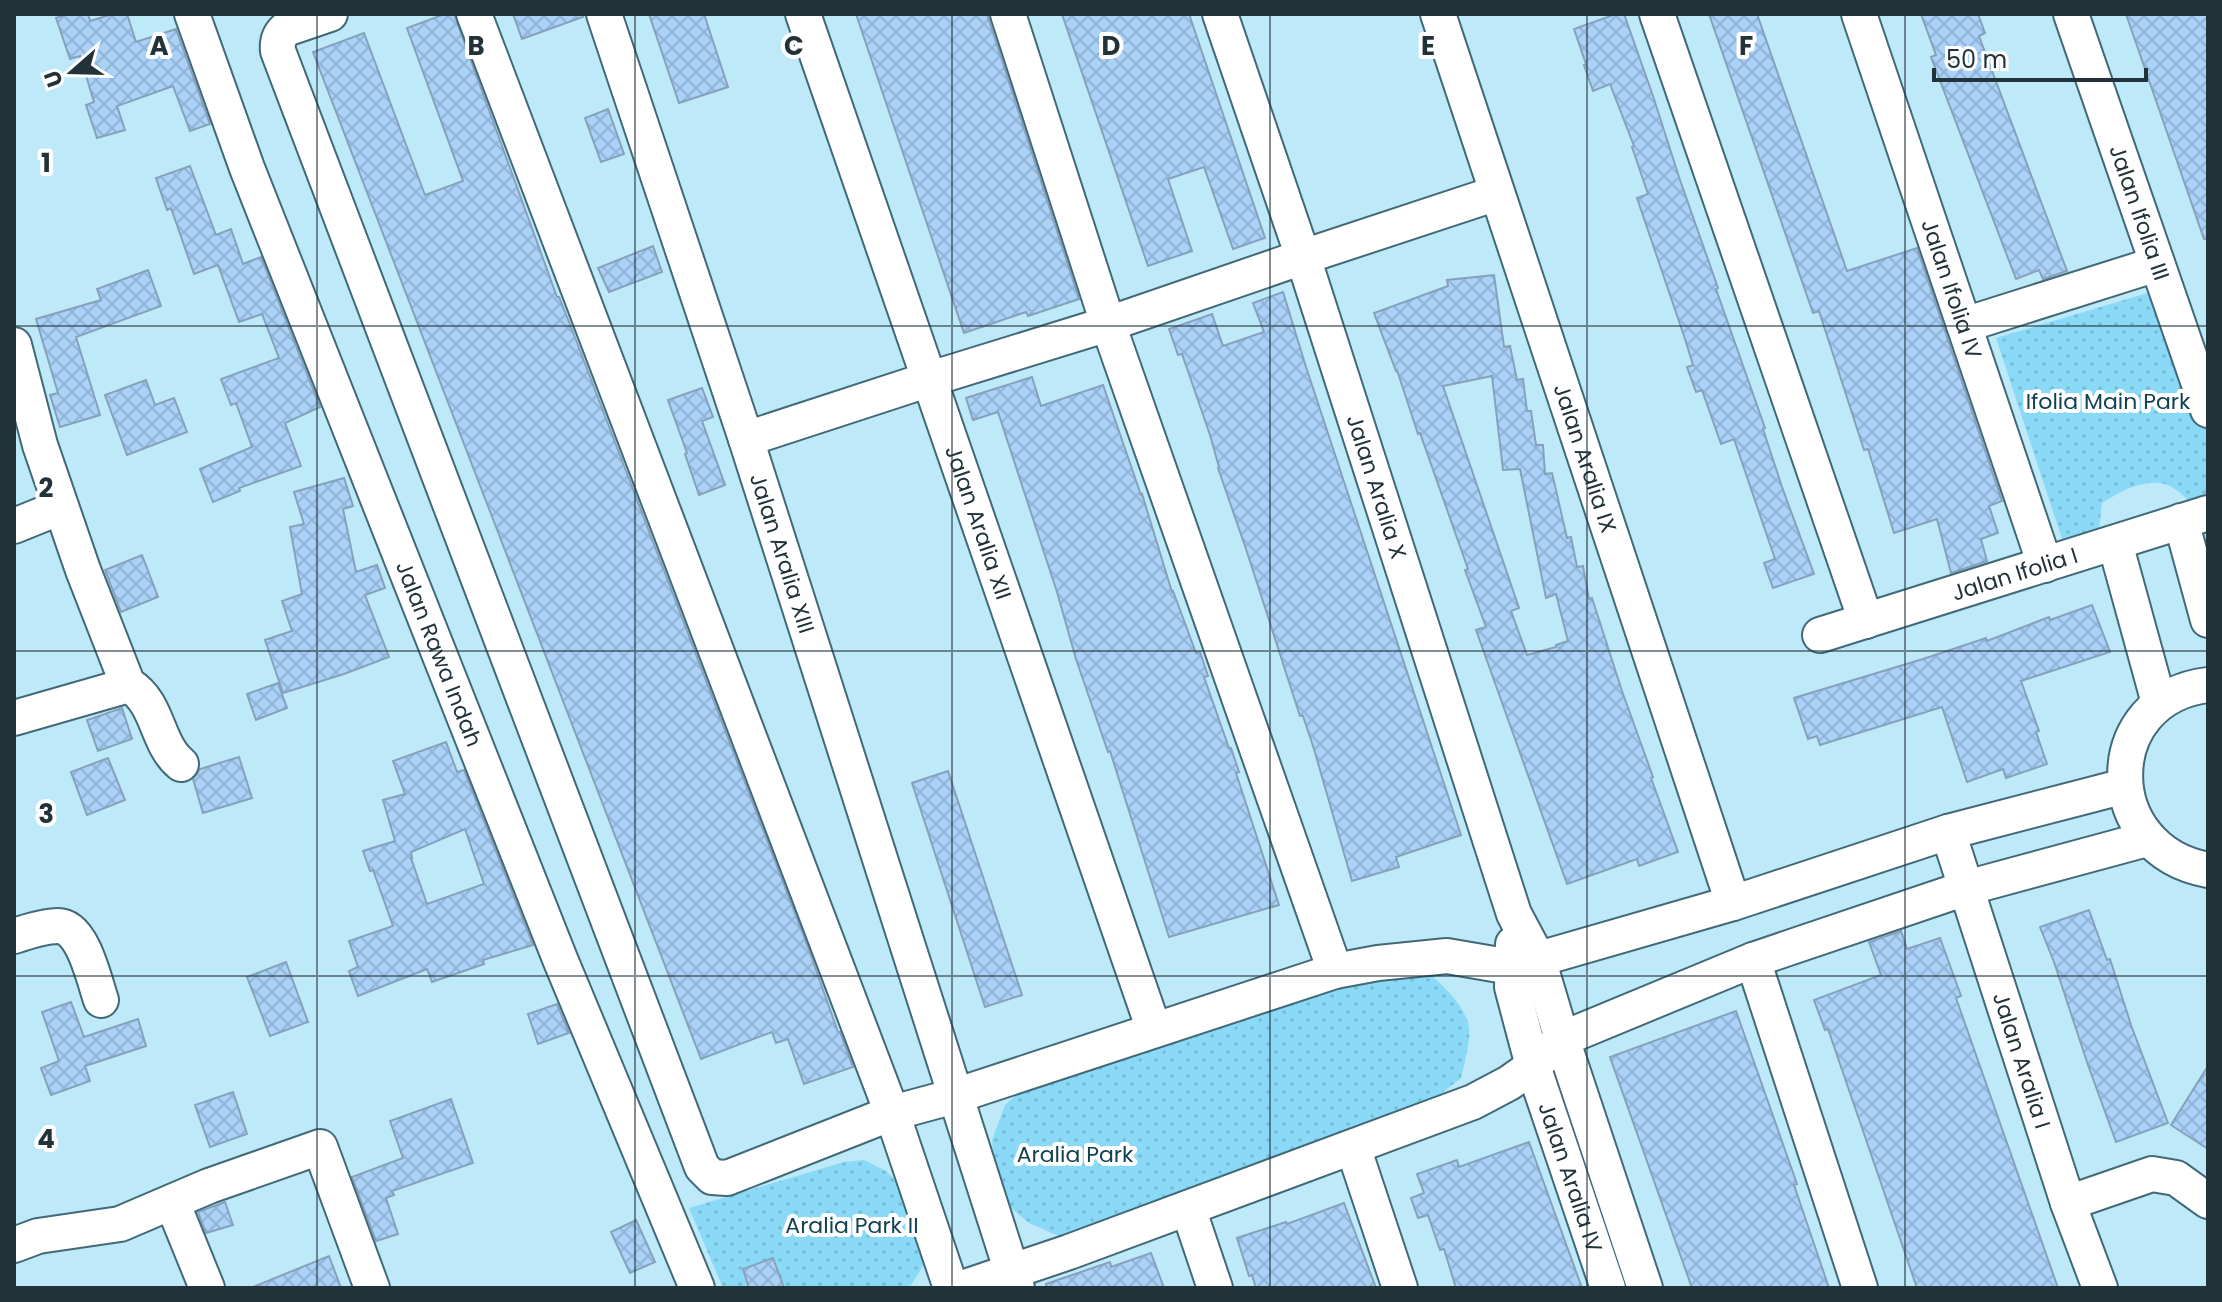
<svg xmlns="http://www.w3.org/2000/svg" width="2222" height="1302" viewBox="0 0 2222 1302" font-family="Poppins,sans-serif">
	<style>
		.park { fill: url(#park-dots) }
		.building { fill: url(#building-cross-hatch); stroke: #86a1bc; stroke-width: 2; fill-rule: evenodd }
		.lines { fill: none; stroke-linecap: round; stroke-linejoin: round }
		.minor-casing { stroke: #426978; stroke-width: 38 }
		.minor { stroke: #fff; stroke-width: 34 }
		.grid { fill: none; stroke: #213238; stroke-width: 2; stroke-opacity: 0.55 }
		.labels { text-anchor: middle; stroke-width: 8; stroke-linejoin: round; paint-order: stroke }
		.street-label { font-size: 22px; fill: #213238; stroke: #fff }
		.park-label { font-size: 22px; fill: #124353; stroke: #fff }
		.grid-label { font-size: 26px; text-anchor: middle; font-weight: bold; fill: #213238; stroke: #fff; stroke-width: 8; stroke-linejoin: round; paint-order: stroke }
	</style>
	<defs>
		<pattern id="park-dots" width="8" height="8" patternUnits="userSpaceOnUse" patternTransform="scale(2)"><rect width="8" height="8" fill="#8ad9f6"/><path d="M2 2h.1M6 6h.1" fill="none" stroke="#77bbd4" stroke-width="1.8" stroke-linecap="round"/></pattern>
		<pattern id="building-cross-hatch" width="8" height="8" patternUnits="userSpaceOnUse" patternTransform="scale(2)"><rect width="8" height="8" fill="#aad1f8"/><path d="M0 0l8 8M0 8l8-8" fill="none" stroke="#92b4d5"/></pattern>
	</defs>
	<rect width="100%" height="100%" fill="#bee9f9"/>
	<!-- park -->
	<path class="park" d="M2161 289 2208 425V500L2194 505C2187 499 2177 489 2168 485 2145 477 2121 491 2102 503L2099 529 2062 539 1996 338Z
		M1367 969 1427 971C1443 986 1465 1005 1469 1027 1471 1040 1464 1065 1461 1078L1430 1102 1070 1241 1029 1223 1011 1208 996 1187 992 1140 1005 1105 1027 1086Z
		M864 1160 886 1171 907 1192 930 1255 911 1285 901 1288H723L689 1208 844 1162Z"/>
	<!-- building -->
	<path class="building" d="M68 14H88L90 21 113 14H127L136 42 176 29 210 124 190 131 173 86 117 106 125 130 97 138 86 105 94 102 80 56 70 59 56 18Z
		M445 14H454L557 297H559L571 327 809 950 838 1032H840L853 1067 804 1084 788 1039 776 1043 772 1032 701 1059 313 52 364 33 425 195 463 181 407 28Z
		M513 14H582L583 17 522 39Z
		M649 14H704L728 87 679 103Z
		M856 14H987L1079 299 1028 316 1026 312 964 333Z
		M1062 14H1189L1265 238 1233 249 1204 167 1168 179 1192 251 1148 266Z
		M1616 14H1624L1653 96 1680 180 1718 288 1716 289 1765 428 1763 429 1782 487 1814 574 1773 588 1764 563 1775 559 1734 439 1721 444 1702 390 1696 392 1687 367 1693 365 1685 339 1637 198 1648 194 1632 147 1634 146 1610 84 1593 91 1584 65 1586 64 1574 29Z
		M1709 14H1757L1847 271 1917 248 2002 501 1989 506 1998 533 1981 539 1987 561 1951 573 1937 519 1894 533 1868 449 1864 450 1819 311 1813 313Z
		M1921 14H1978L1985 33 1979 36 2067 271 2043 279 2039 270 2016 279 1931 57 1936 55Z
		M2126 14H2208V239H2204Z
		M608 109 624 154 601 162 585 118Z
		M190 166 216 235 231 229 243 264 261 257 320 407 285 423 301 466 239 488 240 491 213 502 200 469 252 447 236 403 231 405 221 379 279 358 262 314 239 322 218 265 194 274 171 208 167 210 156 178Z
		M653 246 662 272 609 292 598 268Z
		M148 270 161 306 76 337 100 415 60 427 50 395 58 393 36 319 101 300 97 289Z
		M1494 275 1504 347 1510 346 1517 380 1523 379 1527 411H1531L1536 445H1543L1545 474 1552 473 1567 538 1571 537 1577 567 1583 566 1589 599 1592 598 1622 691 1653 777 1651 778 1678 852 1639 866 1637 859 1567 884 1476 630 1486 627 1465 570 1468 569 1420 433 1418 434 1397 370 1396 371 1374 313 1448 286 1447 280ZM1492 376 1503 470 1520 469 1546 598 1556 594 1568 641 1556 645V647L1527 655 1511 611 1519 608 1443 386Z
		M1283 292 1306 367 1461 835 1396 857 1399 867 1352 881 1314 749 1303 716H1300L1247 552 1218 468 1219 467 1210 435 1182 354 1178 355 1169 329 1212 314 1223 346 1264 332 1253 303Z
		M1032 377 1041 406 1103 385 1141 495 1142 494 1172 592 1173 591 1196 653 1200 652 1208 676 1204 677 1229 748H1231L1239 772 1236 773 1279 905 1169 937 1110 751 1108 752 1076 659 1057 592 998 412 973 420 966 398Z
		M146 380 155 405 174 398 187 432 127 455 105 395Z
		M702 388 713 417 702 421 725 485 699 495 685 454 687 453 668 400Z
		M344 478 353 506 343 509 356 572 377 565 385 588 365 595 389 657 344 674 283 693 265 640 292 631 282 601 302 594 290 527 304 524 294 492Z
		M142 555 158 597 121 612 105 570Z
		M2092 605 2110 652 2021 681 2039 731 2036 732 2047 764 2006 778 2003 769 1967 782 1942 707 1820 745 1817 736 1808 739 1794 698 1923 659 1986 638 1987 641 2049 617 2050 620Z
		M278 683 287 708 256 720 247 694Z
		M122 708 132 739 98 751 87 720Z
		M446 742 457 772 464 770 533 945 483 960 484 964 432 982 427 969 358 996 349 971 358 967 349 941 393 926 373 870 370 871 363 851 395 841 383 800 405 794 393 761ZM465 829 484 884 427 904 411 858H412L411 852Z
		M239 757 252 798 203 813 193 779 200 769Z
		M108 758 125 800 87 815 71 772Z
		M948 771 1022 995 985 1007 912 783Z
		M2089 910 2107 960 2110 959 2131 1025 2168 1123 2116 1142 2088 1065 2054 962 2040 927Z
		M1901 931 1907 949 1940 938 1961 996 1956 998 2058 1288H1917L1828 1029 1825 1030 1814 1000 1881 975 1869 942Z
		M286 962 308 1022 270 1036 247 977Z
		M71 1002 84 1037 138 1019 146 1046 85 1066 90 1081 51 1095 41 1068 59 1061 42 1012Z
		M557 1004 569 1033 538 1044 528 1014Z
		M1736 1011 1797 1184 1794 1185 1829 1288H1692L1610 1057Z
		M2208 1066V1149L2171 1125Z
		M233 1092 247 1134 210 1147 195 1105Z
		M451 1099 473 1163 392 1191 394 1195 386 1198 398 1234 376 1241 352 1177 403 1158 390 1121Z
		M1529 1142 1582 1288H1456L1444 1249 1440 1250 1428 1215 1418 1218 1411 1198 1424 1193 1417 1174 1457 1160 1459 1167Z
		M225 1202 233 1225 206 1233 198 1212Z
		M1344 1203 1376 1288H1256L1252 1275 1249 1276 1237 1238 1286 1222 1287 1224Z
		M636 1220 655 1262 630 1273 611 1232Z
		M1151 1253 1164 1288H1047L1046 1284 1110 1262 1111 1267Z
		M329 1256 341 1288H253V1287Z
		M773 1258 784 1288H749L743 1269Z"/>
	<g class="lines">
		<!-- minor casing -->
		<g class="minor-casing">
			<g id="minor">
				<path id="s1" d="M192 14 247 168 560 959 697 1288"/>
				<path d="M330 14 286 29C279 35 277 42 278 51L702 1167 712 1177 727 1178 892 1113 955 1096 1335 971 1378 963 1447 956 1511 967 1733 903 1948 832 2125 786"/>
				<path d="M474 14 892 1113 951 1288"/>
				<path id="s2" d="M604 14 746 439 1017 1288"/>
				<path id="s3" d="M803 14 1154 1030"/>
				<path d="M1008 14 1108 324 1335 971"/>
				<path id="s4" d="M1220 14 1303 257 1514 914 1538 959 1562 1039 1645 1288"/>
				<path id="s5" d="M1438 14 1733 903"/>
				<path d="M1657 14 1866 621"/>
				<path id="s6" d="M1859 14 2045 565"/>
				<path id="s7" d="M2071 14 2208 410"/>
				<path d="M1964 325 2157 264"/>
				<path d="M14 345 40 445 83 570 128 685"/>
				<path d="M746 439 930 379 1108 324 1303 257 1497 193"/>
				<path d="M2181 521 2208 620"/>
				<path d="M14 526 61 507"/>
				<path d="M2115 543 2159 703"/>
				<path id="s8" d="M1820 635 2208 513"/>
				<path d="M2208 685C2098 698 2097 850 2208 870"/>
				<path d="M14 718 129 685C159 703 156 744 181 764"/>
				<path id="s9" d="M1948 832 2068 1203 2100 1288"/>
				<path d="M14 936C26 932 45 926 58 926 83 926 94 980 101 1000"/>
				<path id="s10" d="M1513 944 1512 987 1533 1066 1608 1288"/>
				<path d="M1753 960 1860 1288"/>
				<path d="M1353 1147 1400 1288"/>
				<path d="M172 1202 207 1288"/>
				<path d="M2068 1203 2152 1174 2176 1178 2208 1201"/>
				<path d="M1188 1208 1215 1288"/>
				<path d="M14 1245 38 1236 120 1224 209 1186 320 1147 372 1288"/>
				<path d="M962 1288 1069 1252 1473 1102 1509 1083 1533 1066 1562 1039 1753 960 1966 888 2147 839"/>
			</g>
		</g>
		<!-- minor -->
		<use href="#minor" class="minor"/>
	</g>
	<!-- grid -->
	<path class="grid" d="M317 14V1288M635 14V1288M952 14V1288M1270 14V1288M1587 14V1288M1905 14V1288M14 326H2208M14 651H2208M14 976H2208"/>
	<g class="labels">
		<!-- street labels -->
		<g class="street-label">
			<text dy="8" stroke="none"><textPath href="#s7" startOffset="210">Jalan Ifolia III</textPath></text>
			<text dy="8" stroke="none"><textPath href="#s6" startOffset="290">Jalan Ifolia IV</textPath></text>
			<text dy="8" stroke="none"><textPath href="#s5" startOffset="468">Jalan Aralia IX</textPath></text>
			<text dy="8" stroke="none"><textPath href="#s4" startOffset="498">Jalan Aralia X</textPath></text>
			<text dy="8" stroke="none"><textPath href="#s3" startOffset="538">Jalan Aralia XII</textPath></text>
			<text dy="8" stroke="none"><textPath href="#s2" startOffset="568">Jalan Aralia XIII</textPath></text>
			<text dy="8" stroke="none"><textPath href="#s8" startOffset="204">Jalan Ifolia I</textPath></text>
			<text dy="8" stroke="none"><textPath href="#s1" startOffset="686">Jalan Rawa Indah</textPath></text>
			<text dy="8" stroke="none"><textPath href="#s9" startOffset="240">Jalan Aralia I</textPath></text>
			<text dy="8" stroke="none"><textPath href="#s10" startOffset="242">Jalan Aralia IV</textPath></text>
		</g>
		<!-- park labels -->
		<g class="park-label">
			<text x="2108" y="409">Ifolia Main Park</text>
			<text x="1075" y="1162">Aralia Park</text>
			<text x="852" y="1233">Aralia Park II</text>
		</g>
	</g>
	<g class="grid-label">
		<text x="159" y="55">A</text>
		<text x="476" y="55">B</text>
		<text x="794" y="55">C</text>
		<text x="1111" y="55">D</text>
		<text x="1428" y="55">E</text>
		<text x="1746" y="55">F</text>
		<text x="46" y="172">1</text>
		<text x="46" y="497">2</text>
		<text x="46" y="823">3</text>
		<text x="46" y="1148">4</text>
	</g>
	<!-- border -->
	<rect width="2222" height="1302" fill="none" stroke="#213238" stroke-width="32"/>
	<!-- north arrow -->
	<g transform="translate(72 72) rotate(250)" stroke="#ffffff" stroke-width="6" paint-order="stroke">
	<path d="M0-6L14 30L0 20L-14 30Z" fill="#213238"/>
	<text y="-12" font-size="22" font-weight="bold" text-anchor="middle" fill="#213238">U</text>
	</g>
	<!-- scale -->
	<path d="M1934 68v12h212v-12" fill="none" stroke="#213238" stroke-width="4"/>
	<text x="1946" y="68" font-size="24" fill="#213238" stroke="#ffffff" stroke-width="6" paint-order="stroke">50 m</text>
</svg>
